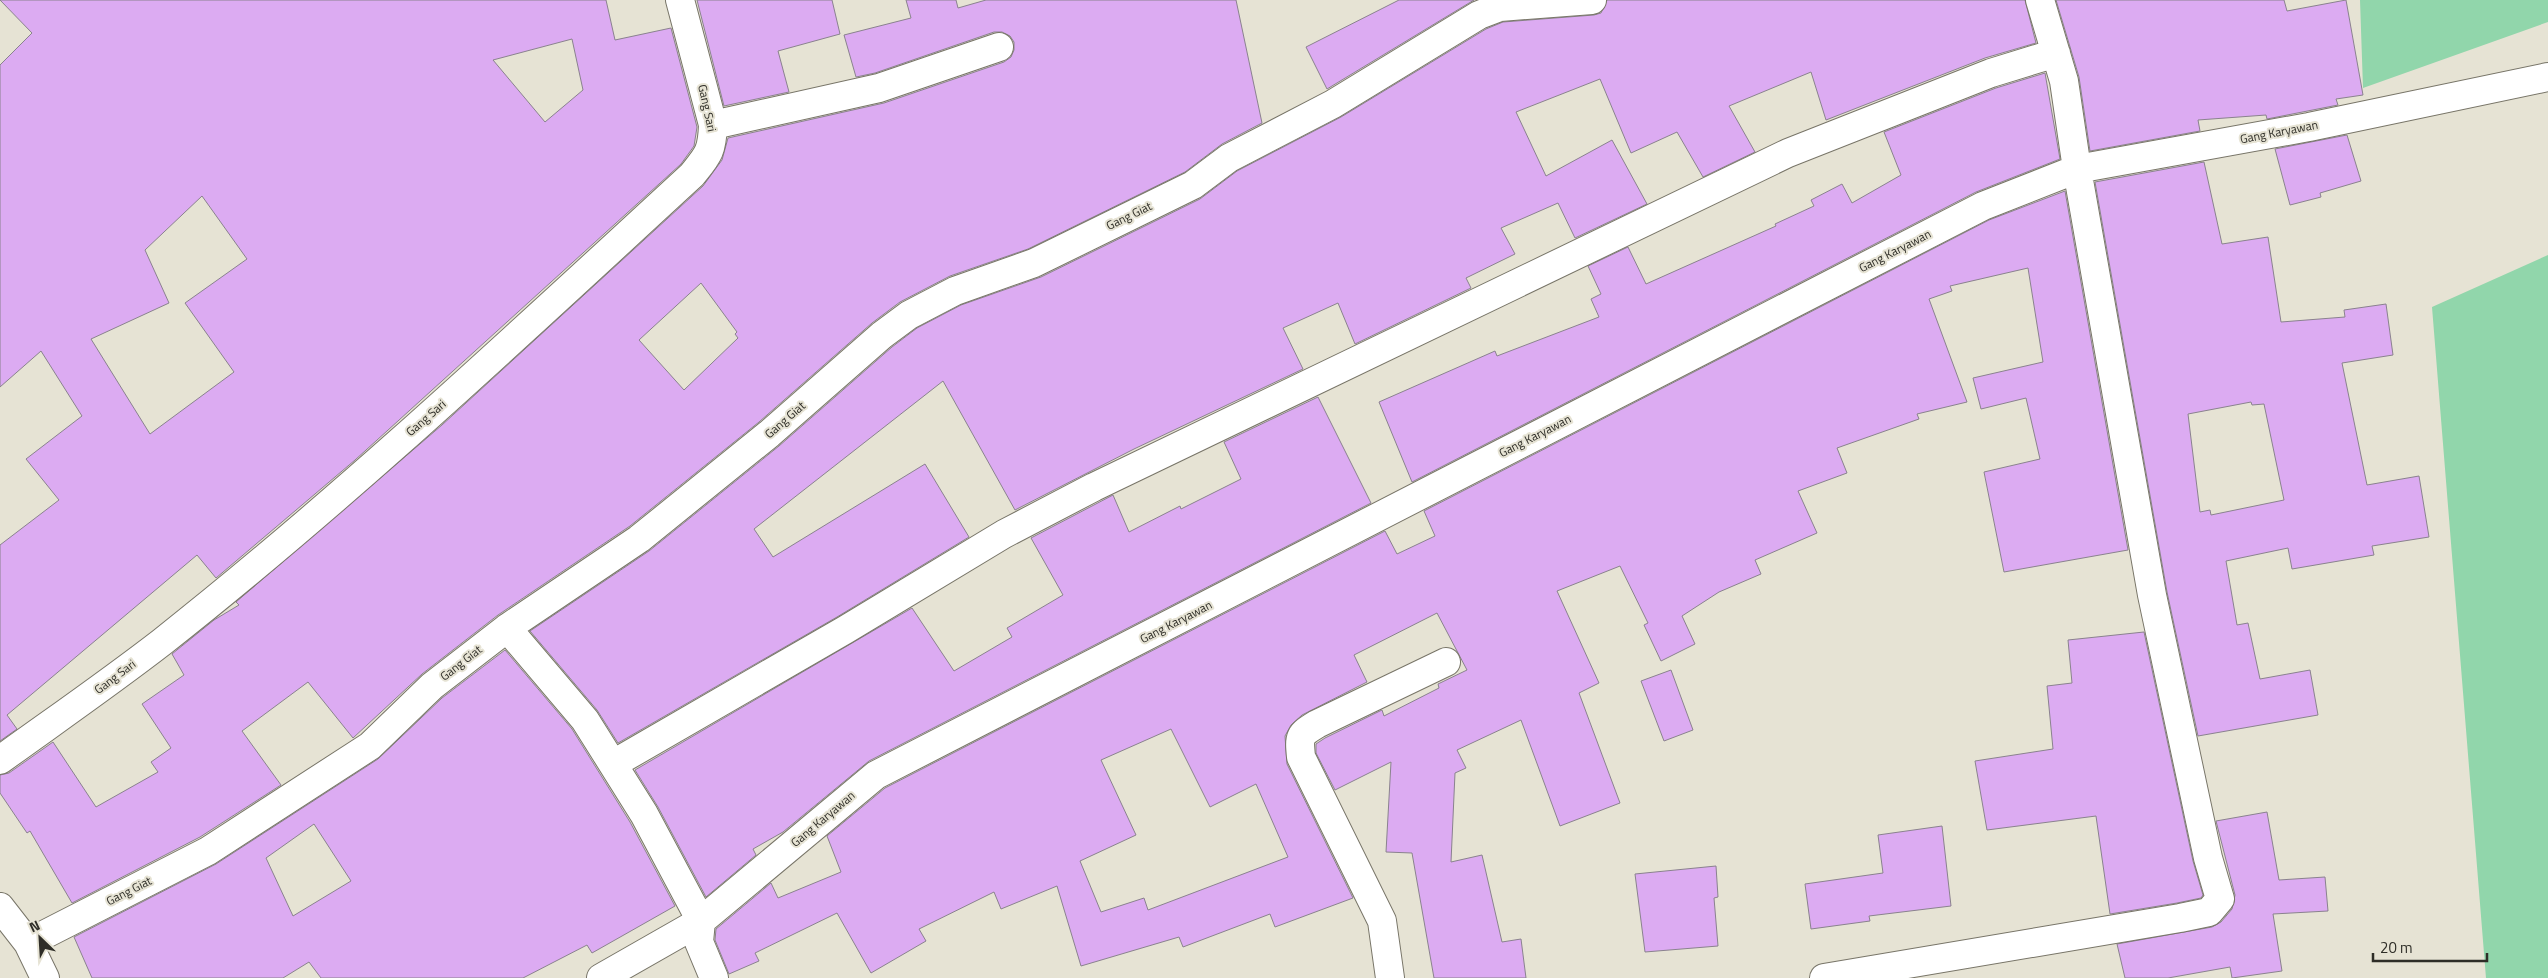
<svg xmlns="http://www.w3.org/2000/svg" width="2548" height="978" viewBox="0 0 2548 978" font-family="'Titillium Web',sans-serif">
	<style>
		.green { fill: #91d6ab }
		.building { fill: #dcabf2; stroke: #8a828e; fill-rule: evenodd }
		.lines { fill: none; stroke-linecap: round; stroke-linejoin: round }
		.minor-casing { stroke: #787568; stroke-width: 30 }
		.minor { stroke: #fff; stroke-width: 28 }
		.labels { text-anchor: middle; stroke-width: 4; stroke-linejoin: round; paint-order: stroke }
		.street-label { font-size: 12px; fill: #2e2d27; stroke: #e6e3d4 }
	</style>
	<rect width="100%" height="100%" fill="#e6e3d4"/>
	<!-- green -->
	<path class="green" d="M2360 0H2548V22L2363 88Z
		M2548 255V978H2486L2432 307Z"/>
	<!-- building -->
	<path class="building" d="M0 0H606L615 40 671 28 697 127 694 146 681 164 355 460 216 578 197 555 7 715 17 729 0 741V545L59 500 26 459 82 416 41 351 0 387V65L32 33ZM572 39 583 90 545 122 493 60ZM202 196 247 259 185 303 234 372 150 434 91 339 169 303 145 250Z
		M697 0H832L840 34 778 51 789 92 724 106Z
		M906 0H956L958 8 986 0H1236L1262 123 1222 144 1185 172 1028 249 950 276 900 302 872 323 759 422 630 526 498 615 422 674 353 738 308 682 242 731 281 785 200 837 72 903 30 831 27 833 0 793V775L9 773 53 742 96 807 158 772 151 762 171 748 142 704 184 675 172 654 214 620 239 605 236 602 442 425 703 186 722 160 728 138 884 103 1004 62 1011 57 1014 50V42L1010 36 1002 32H994L875 73 856 77 844 35 911 18ZM701 283 737 332 735 334 738 338 684 390 639 340Z
		M1399 0H1474L1327 89 1306 47Z
		M1607 0H2025L2036 43 1985 58 1826 120 1811 72 1729 106 1755 152 1703 177 1677 132 1631 153 1600 79 1516 112 1546 176 1612 140 1647 204 1575 238 1558 203 1501 228 1515 254 1466 278 1471 288 1355 344 1338 303 1283 328 1303 369 1134 449 1015 510 943 381 754 529 773 557 925 464 969 537 837 617 618 743 597 710 530 631 649 551 779 446 892 347 917 328 961 305 1041 277 1200 199 1237 171 1341 117 1486 29 1503 22 1594 15 1601 13Z
		M2056 0H2284L2287 11 2346 0 2363 95 2336 99 2338 105 2267 119 2266 115 2198 120 2200 131 2090 151 2079 77Z
		M2045 73 2060 159 1976 192 1412 482 1379 402 1495 351 1497 356 1599 317 1591 299 1601 294 1588 266 1628 247 1646 284 1776 226 1775 224 1814 206 1811 200 1842 184 1852 203 1901 175 1884 132 1996 88Z
		M2347 135 2361 181 2320 193 2321 197 2290 205 2275 149Z
		M2204 162 2222 244 2268 237 2281 322 2345 317 2344 310 2386 304 2393 355 2342 363 2367 485 2419 476 2429 537 2372 546 2374 555 2292 569 2288 548 2226 561 2237 625 2248 623 2260 679 2310 670 2318 715 2198 736 2167 592 2095 182ZM2251 402 2252 405 2264 404 2284 500 2211 515 2210 510 2200 512 2188 414Z
		M2065 191 2128 550 2004 572 1984 472 2040 459 2026 398 1981 409 1973 378 2043 362 2028 268 1950 286 1952 291 1929 299 1967 402 1917 414 1919 419 1837 448 1847 473 1798 491 1817 533 1755 560 1761 574 1719 592 1682 616 1695 644 1661 661 1644 625 1648 623 1620 566 1557 591 1599 683 1579 693 1620 803 1560 826 1521 720 1457 750 1466 768 1455 773 1451 862 1482 855 1502 942 1521 939 1526 978H1434L1412 853 1386 852 1391 762 1335 790 1316 753V744L1325 738 1382 710 1384 716 1439 688 1438 684 1467 670 1437 613 1354 655 1367 682 1302 715 1291 725 1285 736 1287 764 1353 898 1275 927 1270 914 1183 947 1179 937 1081 966 1057 886 1001 909 994 892 919 929 926 941 871 973 837 913 755 953 759 961 729 974 715 940 716 929 771 883 778 898 841 872 827 836 885 788 1385 531 1397 554 1435 536 1424 511 1989 220ZM1171 729 1210 807 1256 784 1288 857 1148 910 1144 898 1101 912 1080 861 1136 835 1101 760Z
		M1318 397 1371 503 869 761 783 832 753 849 756 855 706 897 658 807 635 770 912 608 954 671 1012 637 1007 628 1063 595 1031 538 1113 495 1129 532 1180 506 1181 509 1241 479 1224 442Z
		M2144 632 2193 861 2203 895 2201 898 2177 903 2110 914 2096 816 1987 830 1975 761 2053 749 2047 686 2072 683 2068 640Z
		M505 650 572 729 630 822 675 906 592 953 587 945 523 978H321L309 962 283 978H92L74 937 216 864 378 759 442 698ZM314 824 351 881 293 916 266 858Z
		M1671 670 1693 730 1664 741 1641 681Z
		M2267 812 2279 880 2325 877 2328 911 2273 914 2282 971 2232 978 2230 967 2168 978H2125L2117 944 2212 927 2221 922 2232 909 2235 895 2216 821Z
		M1942 826 1951 906 1869 916 1870 921 1811 929 1805 884 1883 873 1878 835Z
		M1716 866 1718 897 1714 898 1718 946 1645 952 1635 874Z"/>
	<g class="lines">
		<!-- minor casing -->
		<g class="minor-casing">
			<path id="minor" d="M713 125 879 88 999 47
				M507 628 585 720 644 814 701 921 699 942 714 978
				M0 760C54 721 109 683 162 642 347 496 519 334 692 175 708 155 712 152 713 125L680 0
				M613 764 845 630 1004 534 1094 487 1788 153 1991 73 2056 53
				M0 907 28 943 45 978
				M28 943 208 851 370 746 432 686 507 628 639 539 769 434 882 335 909 315 955 291 1034 263 1193 185 1229 158 1333 104 1479 15 1500 7 1592 0
				M601 978 701 921 876 775 1983 206 2077 169 2309 127 2548 77
				M1390 978 1382 921 1301 757C1299 736 1299 735 1317 724L1446 662
				M1824 978 2180 918 2209 912 2220 899 2208 858 2152 595 2077 169 2064 81 2040 0"/>
		</g>
		<!-- minor -->
		<use href="#minor" class="minor"/>
	</g>
	<g class="labels">
		<!-- street labels -->
		<g class="street-label">
			<text transform="translate(707 108) rotate(78)" y="4">Gang Sari</text>
			<text transform="translate(2279 132) rotate(-11)" y="4">Gang Karyawan</text>
			<text transform="translate(1129 216) rotate(-26)" y="4">Gang Giat</text>
			<text transform="translate(1895 251) rotate(-27)" y="4">Gang Karyawan</text>
			<text transform="translate(426 418) rotate(-41)" y="4">Gang Sari</text>
			<text transform="translate(785 420) rotate(-41)" y="4">Gang Giat</text>
			<text transform="translate(1535 436) rotate(-27)" y="4">Gang Karyawan</text>
			<text transform="translate(1176 622) rotate(-27)" y="4">Gang Karyawan</text>
			<text transform="translate(461 663) rotate(-38)" y="4">Gang Giat</text>
			<text transform="translate(115 677) rotate(-37)" y="4">Gang Sari</text>
			<text transform="translate(823 819) rotate(-40)" y="4">Gang Karyawan</text>
			<text transform="translate(129 891) rotate(-27)" y="4">Gang Giat</text>
		</g>
	</g>
	<!-- north arrow -->
	<g transform="translate(40 938) rotate(335)" stroke="#e6e3d4" stroke-width="4" paint-order="stroke">
	<path d="M0-4L9 19L0 12L-9 19Z" fill="#2e2d27"/>
	<text y="-8" font-size="14" font-weight="bold" text-anchor="middle" fill="#2e2d27">N</text>
	</g>
	<!-- scale -->
	<path d="M2373 953v8h114v-8" fill="none" stroke="#2e2d27" stroke-width="2.5"/>
	<text x="2380" y="953" font-size="15" fill="#2e2d27" stroke="#e6e3d4" stroke-width="4" paint-order="stroke">20 m</text>
</svg>
